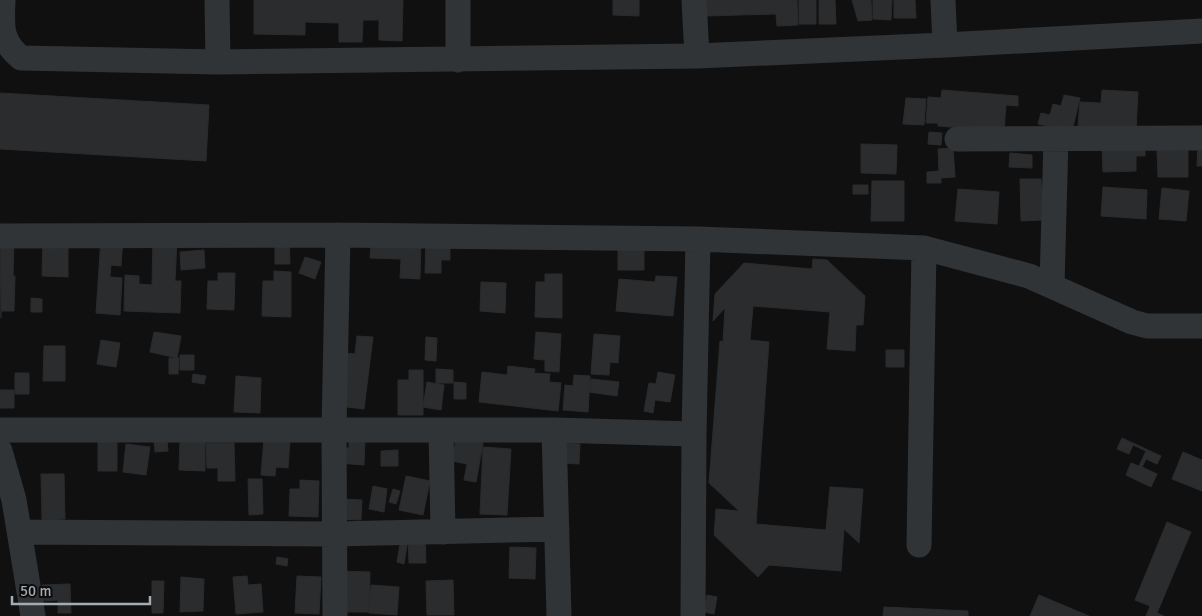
<svg xmlns="http://www.w3.org/2000/svg" width="1202" height="616" viewBox="0 0 1202 616" font-family="Signika,sans-serif">
	<style>
		.building { fill: #2b2c2d; stroke: #2a2b2d }
		.lines { fill: none; stroke-linecap: round; stroke-linejoin: round }
		.minor { stroke: #313436; stroke-width: 25 }
	</style>
	<rect width="100%" height="100%" fill="#101011"/>
	<!-- building -->
	<path class="building" d="M254 0H403L402 41 379 40V20H363L362 42H339V23L305 22V35L254 34Z
		M613 0H639V16L613 15Z
		M705 0H797L798 25 777 26 776 14 705 16Z
		M799 0H816V24H799Z
		M819 0H835L836 24H819Z
		M852 0H871L872 20 858 21Z
		M873 0H892L891 20 873 19Z
		M894 0H915L916 18H894Z
		M942 90 1018 96V106L1006 105 1004 131 938 126V123H926L928 97 941 98Z
		M1102 90 1138 92 1136 130 1078 126 1080 102 1101 103Z
		M0 93 209 105 206 161 0 149Z
		M1064 95 1080 98 1072 131 1038 124 1041 113 1050 115 1053 104 1061 106Z
		M906 98 926 99 924 125 903 124Z
		M929 132 942 133 941 145 928 144Z
		M1145 143V156H1136V171L1103 172 1102 144Z
		M861 144 897 145 896 174 861 173Z
		M1198 145 1202 146V166H1197Z
		M953 148 955 177 941 178V183H927V172L939 171 938 149Z
		M1157 150H1188V177H1158Z
		M1010 153 1032 155V168L1009 167Z
		M1020 179H1041L1043 220 1021 221Z
		M872 181H904V221H871Z
		M853 185H868V194H853Z
		M1103 187 1147 190 1146 219 1101 216Z
		M1162 188 1189 191 1186 221 1159 219Z
		M958 189 999 192 997 224 955 221Z
		M275 237H289L290 264H275Z
		M101 238 123 239 121 266 111 265 110 277 122 278 120 315 96 313Z
		M43 239H68V277L42 276Z
		M153 239 177 240 175 281H181L180 313 124 311 125 275 139 276V284L152 285Z
		M371 239 421 242 420 279 400 278 401 259 370 258Z
		M426 239 450 240V260H441V273H425Z
		M618 239H644V270H618Z
		M0 241 14 242 13 276H15L14 311H1V318Z
		M204 250 205 268 181 270 180 252Z
		M305 257 321 262 315 279 299 273Z
		M813 259 827 260 865 296 863 325H856L855 351 827 349 830 312 753 306 750 340 769 342 756 524 826 530 830 487 863 489 859 543 844 529 841 571 769 565 758 577 714 535 716 509 739 511 709 483 720 341 723 342 725 308 713 321 715 294 744 263 812 269Z
		M274 271 291 272V317L262 316 263 281H274Z
		M218 273H235L234 310 207 309 208 281H218Z
		M545 274H562V318L535 317 536 282H545Z
		M656 276 677 277 673 316 616 311 619 279 655 282Z
		M481 282 506 283 505 313 480 311Z
		M31 298 42 299V312H31Z
		M154 332 181 336 177 358 150 352Z
		M536 332 561 334 559 372 545 371V360L534 359Z
		M594 334 620 336 618 363 610 362 609 375 591 374Z
		M357 336 373 337 364 409 338 406 344 353 355 354Z
		M426 337 437 338 436 361 425 360Z
		M101 340 120 343 116 367 97 364Z
		M44 346H65V381H43Z
		M886 350H904V367H886Z
		M180 355H194V370H180Z
		M169 358H179L178 374H169Z
		M508 366 535 369 534 373 550 374 549 382 561 383 558 411 479 402 482 372 507 375Z
		M436 369 453 370V383H436Z
		M409 370H423V415H398V380H409Z
		M658 372 675 375 670 402 655 400 653 413 644 411 649 383 656 384Z
		M15 373H29V394H15Z
		M193 374 206 376 204 384 192 382Z
		M574 375 590 376 588 412 563 410 565 385 573 386Z
		M236 376 261 378 260 413 234 412Z
		M591 379 619 382 617 396 589 392Z
		M427 382 444 385 441 410 423 407Z
		M454 382 466 383V399H454Z
		M0 390H14V408H0Z
		M264 438 290 440 288 468 276 467 275 476 261 475Z
		M1122 438 1161 456 1157 464 1146 459 1142 467 1157 474 1151 487 1126 475 1131 463 1139 466 1146 451 1133 445 1129 454 1117 449Z
		M98 439H117V471H98Z
		M167 439 168 451 155 452 154 440Z
		M349 439H365L364 465 338 463 339 448H349Z
		M456 439 483 443 476 482 464 480 467 464 452 461Z
		M180 441 205 442V471L179 470Z
		M206 443H234L235 481H218V468H207Z
		M562 443 580 444 579 464 561 463Z
		M126 444 150 447 146 475 123 472Z
		M483 447 511 449 507 515 480 514Z
		M398 450V466H381V451Z
		M1183 452 1202 460V491L1172 479Z
		M41 474H64L65 519 42 520Z
		M406 476 430 481 423 515 399 510Z
		M248 479H262L263 514 249 515Z
		M300 480 319 481 318 517 289 516 290 489H300Z
		M373 486 387 489 384 512 369 509Z
		M393 489 400 491 396 504 389 502Z
		M341 499 362 500 361 520 340 519Z
		M1167 522 1191 532 1157 613 1164 616H1146L1150 606 1135 600Z
		M425 536 426 563H409L408 537Z
		M401 538 408 539 404 564 397 562Z
		M510 547 536 548 535 579 509 578Z
		M277 557 288 559 287 566 276 564Z
		M339 571 370 572 369 612H338Z
		M247 576 248 585 261 584 263 612 236 614 233 577Z
		M297 576 321 577 319 614 295 613Z
		M181 577 204 579 203 611 180 612Z
		M453 580 454 615H427L426 581Z
		M152 581H164L163 613H152Z
		M70 584 71 613H58V600L43 601 42 585Z
		M371 585 399 587 397 615 369 613Z
		M707 595 717 597 714 614 704 612Z
		M1039 595 1089 616H1030Z
		M884 607 968 611V616H883Z"/>
	<g class="lines">
		<!-- minor -->
		<path class="minor" d="M3 0C2 26 0 41 21 58L218 62 697 56 945 45 1202 31
			M217 0 218 62
			M694 0 697 56
			M943 0 945 45
			M458 60V0
			M957 139 1202 138
			M0 236 338 235 698 239 924 248 1029 276 1132 322 1147 326H1202
			M1052 286 1056 138
			M0 430H554L694 434
			M441 430 443 532
			M554 430 559 616
			M0 451 14 500 33 616
			M20 532 335 534 557 529
			M919 545 924 248
			M335 616 334 429 338 235
			M693 616 694 434 698 239"/>
	</g>
	<!-- scale -->
	<path d="M12 596v8h138v-8" fill="none" stroke="#a2acb2" stroke-width="2.5"/>
	<text x="20" y="596" font-size="15" fill="#a2acb2" stroke="#0b0b0c" stroke-width="4" paint-order="stroke">50 m</text>
</svg>
